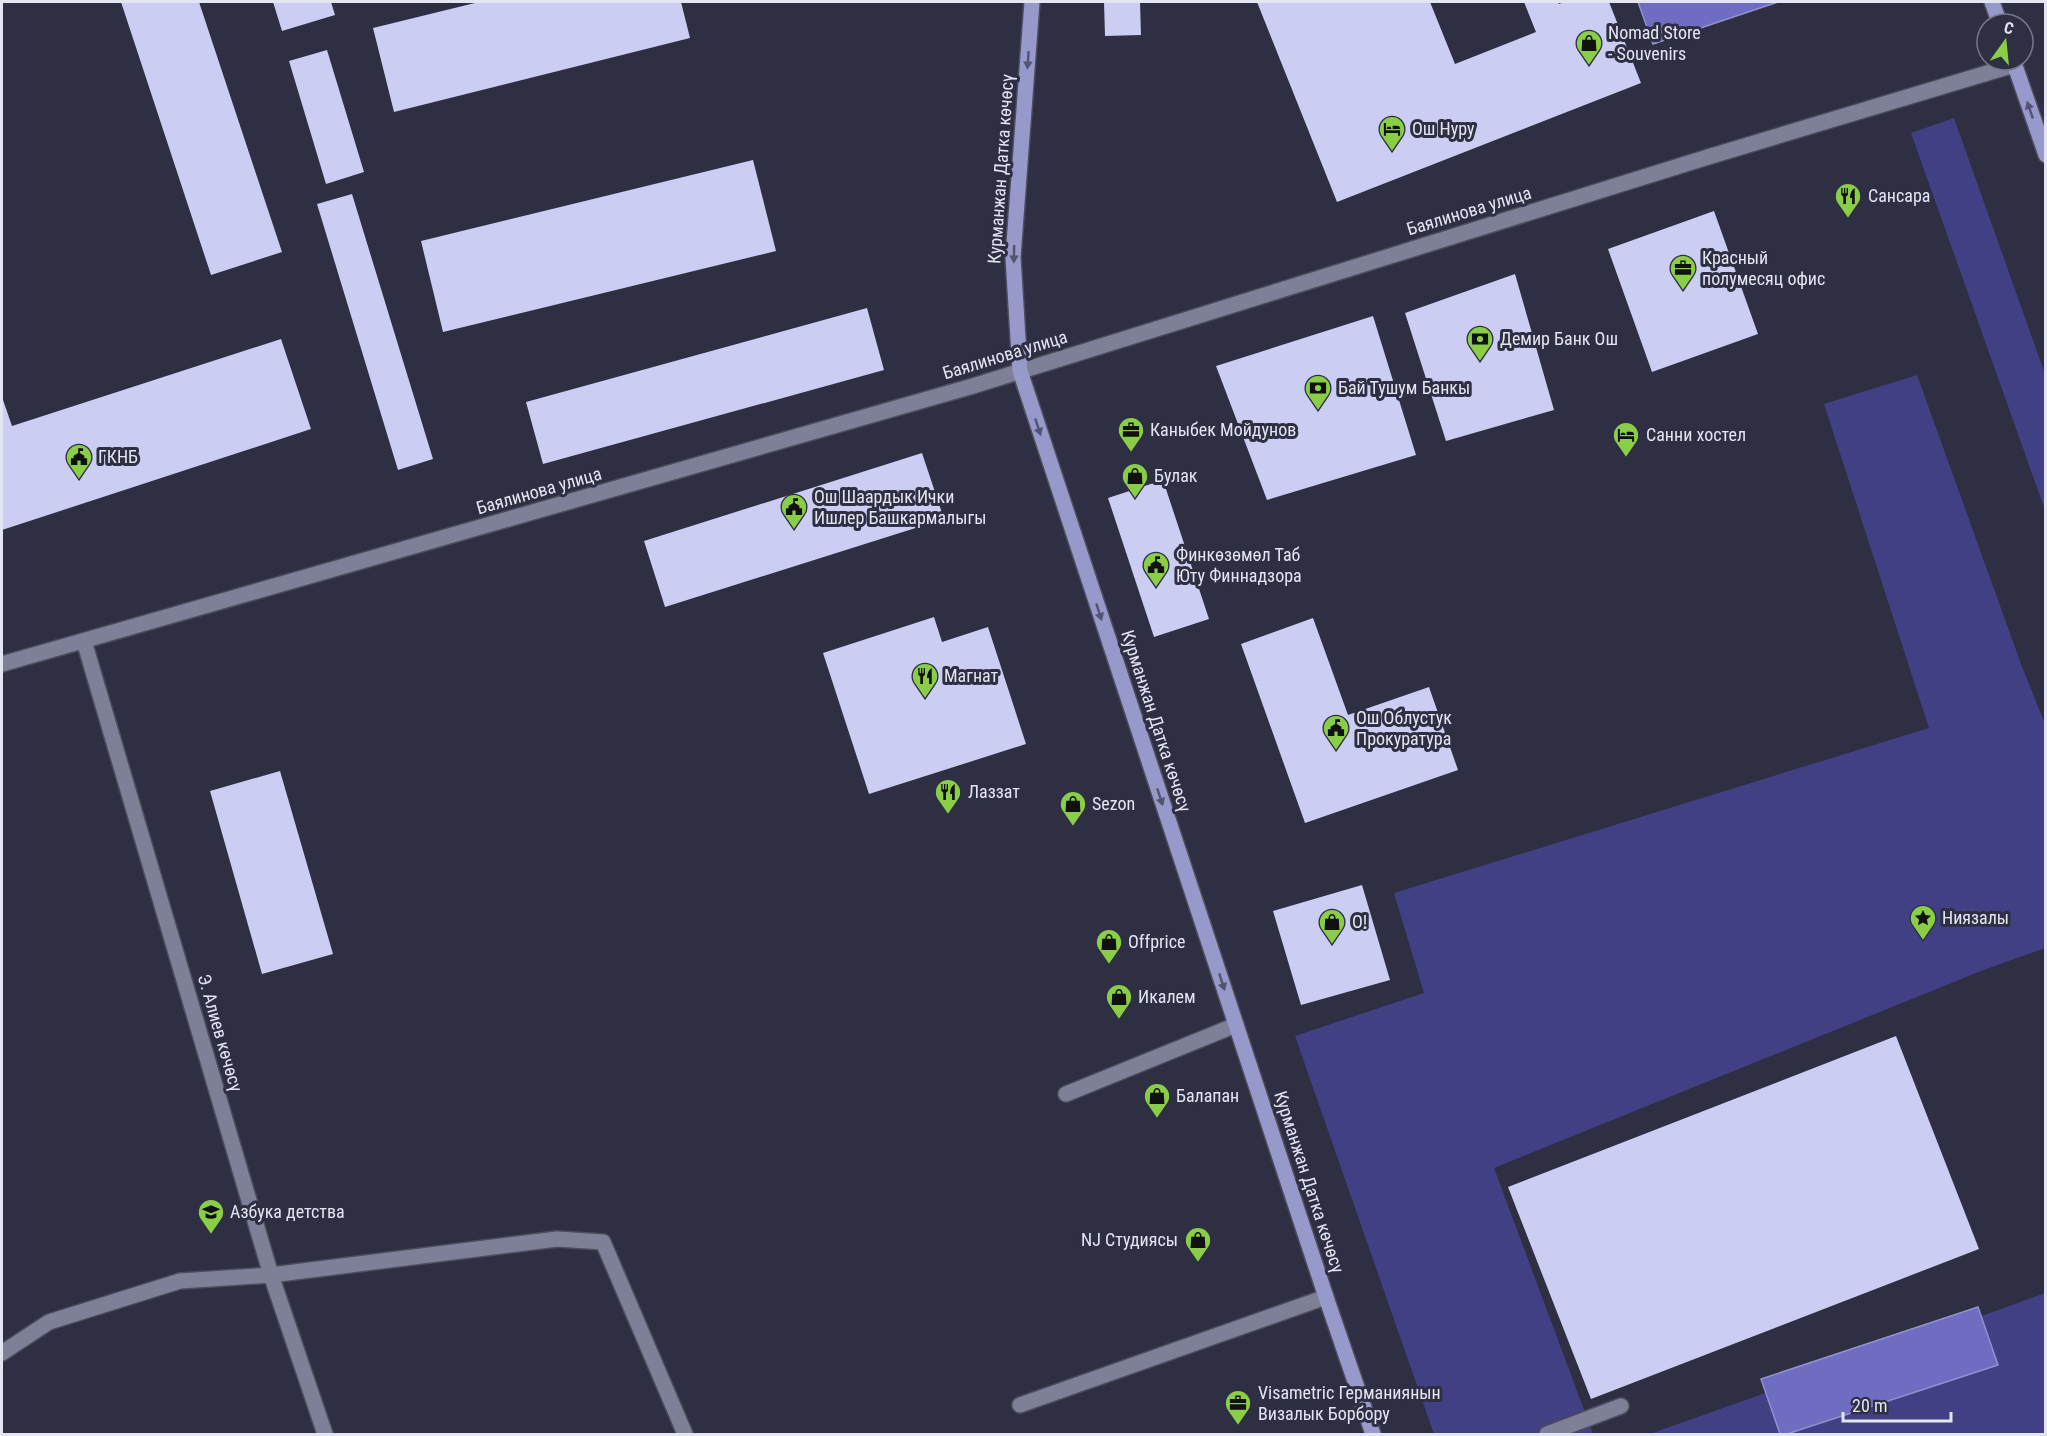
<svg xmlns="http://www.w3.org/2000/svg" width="2047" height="1436" viewBox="0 0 2047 1436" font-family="'Roboto Condensed',sans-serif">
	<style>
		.green { fill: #424084 }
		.water { fill: #6e6dc1; stroke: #9191d0; stroke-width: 1.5 }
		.building { fill: #cbcdf2 }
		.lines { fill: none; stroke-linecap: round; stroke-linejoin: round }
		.minor-casing { stroke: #4c4c5d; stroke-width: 18 }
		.major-casing { stroke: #4c4c5d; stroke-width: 18 }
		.minor { stroke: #7e8098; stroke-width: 15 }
		.major { stroke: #9699ca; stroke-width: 15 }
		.oneway { fill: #525472 }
		.labels { text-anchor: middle; stroke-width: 6; stroke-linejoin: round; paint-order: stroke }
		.poi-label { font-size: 18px; fill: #e4e5f2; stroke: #2e2f43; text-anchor: start }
		.street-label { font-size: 18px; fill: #e4e5f2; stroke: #2e2f43 }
	</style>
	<rect width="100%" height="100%" fill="#2e2f43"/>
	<!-- green -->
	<path class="green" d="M1954 118 2045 374V510L1911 133Z
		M1917 375 2021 664 2045 724V948L1986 969 1494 1168 1593 1434H1434L1295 1036 1424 993 1394 893 1929 728 1824 404Z
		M2045 1293V1434H1650L2015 1304Z"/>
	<!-- water -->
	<path class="water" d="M1638 2H1778L1653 44Z
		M1978 1307 1998 1365 1787 1434H1780L1761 1379Z"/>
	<!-- building -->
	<path class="building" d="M121 2H199L282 252 211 275Z
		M273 2H331L335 15 282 31Z
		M479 2H681L690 38 394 112 373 28Z
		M1104 2H1140L1141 35 1105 36Z
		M1257 2H1430L1455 64 1536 32 1524 2H1558L1559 4 1564 2H1609L1641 83 1337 202Z
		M327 50 364 172 326 184 289 61Z
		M753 160 776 251 443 332 421 241Z
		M352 194 433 459 398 470 317 204Z
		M1714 211 1758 334 1652 372 1608 249Z
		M1515 274 1554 410 1446 441 1405 313Z
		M867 308 884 370 543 464 526 402Z
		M1373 316 1416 455 1267 500 1216 366Z
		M281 339 311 429 2 530V397L12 426Z
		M922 453 944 519 665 607 644 541Z
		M1163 480 1209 619 1154 637 1108 498Z
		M934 617 942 642 988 627 1026 744 869 794 823 653Z
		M1313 618 1348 715 1429 687 1458 770 1305 823 1241 644Z
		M280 771 333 954 262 974 210 791Z
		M1362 885 1390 980 1301 1005 1273 911Z
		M1896 1036 1979 1249 1591 1399 1508 1187Z"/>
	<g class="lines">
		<!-- minor casing -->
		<g class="minor-casing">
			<path id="minor" d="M84 641 271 1275 325 1434
				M2 664 973 386 1708 157 2014 65
				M1066 1094 1236 1025
				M2 1353 49 1322 180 1281 271 1275 557 1239 603 1242 685 1434
				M1020 1405 1326 1297
				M1547 1434 1621 1406"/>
		</g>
		<!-- major casing -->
		<g class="major-casing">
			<path id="major" d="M1032 2 1013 257 1020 371 1326 1297 1373 1434
				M1992 2 2000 24
				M2013 60 2046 155"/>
		</g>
		<!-- minor -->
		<use href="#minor" class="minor"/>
		<!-- major -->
		<use href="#major" class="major"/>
	</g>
	<!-- one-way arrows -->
	<defs><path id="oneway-solid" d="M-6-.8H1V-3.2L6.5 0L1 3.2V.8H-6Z" transform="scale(1.5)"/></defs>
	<g class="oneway">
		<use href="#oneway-solid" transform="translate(1028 60) rotate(94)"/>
		<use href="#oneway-solid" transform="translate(2030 110) rotate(-109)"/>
		<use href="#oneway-solid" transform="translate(1014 254) rotate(91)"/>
		<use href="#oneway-solid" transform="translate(1038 427) rotate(72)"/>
		<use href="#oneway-solid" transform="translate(1099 612) rotate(72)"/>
		<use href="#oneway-solid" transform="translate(1160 797) rotate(72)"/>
		<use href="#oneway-solid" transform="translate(1222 982) rotate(72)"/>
	</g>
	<!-- icons -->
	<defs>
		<g id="shop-pin" transform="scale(1.35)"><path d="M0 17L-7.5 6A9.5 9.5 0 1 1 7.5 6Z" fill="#8ace47" stroke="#2e2f43"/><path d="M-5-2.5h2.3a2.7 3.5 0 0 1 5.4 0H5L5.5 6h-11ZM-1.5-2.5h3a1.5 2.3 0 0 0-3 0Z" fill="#111"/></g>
		<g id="hotel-pin" transform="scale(1.35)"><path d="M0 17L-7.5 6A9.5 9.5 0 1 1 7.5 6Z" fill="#8ace47" stroke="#2e2f43"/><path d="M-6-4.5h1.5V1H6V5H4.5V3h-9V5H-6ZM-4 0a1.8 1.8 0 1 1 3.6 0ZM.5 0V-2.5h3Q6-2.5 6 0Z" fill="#111"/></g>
		<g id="restaurant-pin" transform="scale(1.35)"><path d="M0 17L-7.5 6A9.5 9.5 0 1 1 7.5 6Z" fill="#8ace47" stroke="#2e2f43"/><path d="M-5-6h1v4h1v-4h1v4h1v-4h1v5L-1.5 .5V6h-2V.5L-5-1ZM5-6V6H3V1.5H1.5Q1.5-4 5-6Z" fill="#111"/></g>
		<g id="office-pin" transform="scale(1.35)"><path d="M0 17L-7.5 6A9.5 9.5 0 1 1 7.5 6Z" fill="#8ace47" stroke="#2e2f43"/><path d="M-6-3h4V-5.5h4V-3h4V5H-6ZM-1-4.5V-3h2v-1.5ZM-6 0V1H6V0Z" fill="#111"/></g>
		<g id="bank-pin" transform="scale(1.35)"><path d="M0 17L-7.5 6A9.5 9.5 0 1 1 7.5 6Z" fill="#8ace47" stroke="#2e2f43"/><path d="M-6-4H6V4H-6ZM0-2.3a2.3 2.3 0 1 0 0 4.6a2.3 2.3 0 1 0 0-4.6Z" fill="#111"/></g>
		<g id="civic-pin" transform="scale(1.35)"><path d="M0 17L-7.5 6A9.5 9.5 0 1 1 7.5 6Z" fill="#8ace47" stroke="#2e2f43"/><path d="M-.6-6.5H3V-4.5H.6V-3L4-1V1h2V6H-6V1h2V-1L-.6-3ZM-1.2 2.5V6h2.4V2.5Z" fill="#111"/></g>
		<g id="sight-pin" transform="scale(1.35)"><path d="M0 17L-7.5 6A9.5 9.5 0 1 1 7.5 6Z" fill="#8ace47" stroke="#2e2f43"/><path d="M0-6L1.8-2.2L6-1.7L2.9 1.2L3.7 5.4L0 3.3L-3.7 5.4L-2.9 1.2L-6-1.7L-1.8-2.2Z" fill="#111"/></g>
		<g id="school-pin" transform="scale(1.35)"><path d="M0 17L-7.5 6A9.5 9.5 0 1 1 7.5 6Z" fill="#8ace47" stroke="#2e2f43"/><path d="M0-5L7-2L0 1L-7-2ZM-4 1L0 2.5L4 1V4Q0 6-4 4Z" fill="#111"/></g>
	</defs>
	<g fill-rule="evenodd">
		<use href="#shop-pin" x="1589" y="43"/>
		<use href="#hotel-pin" x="1392" y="129"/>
		<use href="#restaurant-pin" x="1848" y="196"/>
		<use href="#office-pin" x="1683" y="268"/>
		<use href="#bank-pin" x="1480" y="339"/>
		<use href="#bank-pin" x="1318" y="388"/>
		<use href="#office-pin" x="1131" y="430"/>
		<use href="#hotel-pin" x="1626" y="435"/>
		<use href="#civic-pin" x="79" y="457"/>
		<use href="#shop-pin" x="1135" y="476"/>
		<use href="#civic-pin" x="794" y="507"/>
		<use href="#civic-pin" x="1156" y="565"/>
		<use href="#restaurant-pin" x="925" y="676"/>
		<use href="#civic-pin" x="1336" y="728"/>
		<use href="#restaurant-pin" x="948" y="792"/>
		<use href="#shop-pin" x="1073" y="804"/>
		<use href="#sight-pin" x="1923" y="918"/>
		<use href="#shop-pin" x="1332" y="922"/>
		<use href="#shop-pin" x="1109" y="942"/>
		<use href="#shop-pin" x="1119" y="997"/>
		<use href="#shop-pin" x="1157" y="1096"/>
		<use href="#school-pin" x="211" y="1212"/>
		<use href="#shop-pin" x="1198" y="1240"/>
		<use href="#office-pin" x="1238" y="1403"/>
	</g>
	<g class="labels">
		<!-- poi labels -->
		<g class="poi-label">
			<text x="1608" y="39">Nomad Store<tspan x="1608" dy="21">- Souvenirs</tspan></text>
			<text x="1412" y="135">Ош Нуру</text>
			<text x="1868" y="202">Сансара</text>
			<text x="1702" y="264">Красный<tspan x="1702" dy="21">полумесяц офис</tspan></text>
			<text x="1500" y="345">Демир Банк Ош</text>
			<text x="1338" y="394">Бай Тушум Банкы</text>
			<text x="1150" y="436">Каныбек Мойдунов</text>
			<text x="1646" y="441">Санни хостел</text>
			<text x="98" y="463">ГКНБ</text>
			<text x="1154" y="482">Булак</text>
			<text x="814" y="503">Ош Шаардык Ички<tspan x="814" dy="21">Ишлер Башкармалыгы</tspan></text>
			<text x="1176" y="561">Финкөзөмөл Таб<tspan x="1176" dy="21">Юту Финнадзора</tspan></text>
			<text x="944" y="682">Магнат</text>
			<text x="1356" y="724">Ош Облустук<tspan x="1356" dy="21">Прокуратура</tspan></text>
			<text x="968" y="798">Лаззат</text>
			<text x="1092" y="810">Sezon</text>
			<text x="1942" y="924">Ниязалы</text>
			<text x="1352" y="928">О!</text>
			<text x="1128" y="948">Offprice</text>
			<text x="1138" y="1003">Икалем</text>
			<text x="1176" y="1102">Балапан</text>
			<text x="230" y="1218">Азбука детства</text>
			<text x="1178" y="1246" text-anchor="end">NJ Студиясы</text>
			<text x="1258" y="1399">Visametric Германиянын<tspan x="1258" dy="21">Визалык Борбору</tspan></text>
		</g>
		<!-- street labels -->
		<g class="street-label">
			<text transform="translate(1001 169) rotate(-86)" y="6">Курманжан Датка көчөсү</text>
			<text transform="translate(1469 211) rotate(-17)" y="6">Баялинова улица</text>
			<text transform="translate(1005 355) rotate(-17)" y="6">Баялинова улица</text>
			<text transform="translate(539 491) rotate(-16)" y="6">Баялинова улица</text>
			<text transform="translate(1156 721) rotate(72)" y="6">Курманжан Датка көчөсү</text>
			<text transform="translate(220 1033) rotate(74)" y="6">Э. Алиев көчөсү</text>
			<text transform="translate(1309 1182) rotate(72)" y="6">Курманжан Датка көчөсү</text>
		</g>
	</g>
	<!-- border -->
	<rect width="2047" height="1436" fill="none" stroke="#e4e5f2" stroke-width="6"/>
	<!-- north arrow -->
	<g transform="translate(2005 42) rotate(15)"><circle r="28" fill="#2e2f43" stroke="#777889" stroke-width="1.5"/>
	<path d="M0-4.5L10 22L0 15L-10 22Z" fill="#8ace47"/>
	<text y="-9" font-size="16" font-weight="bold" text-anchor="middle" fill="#e4e5f2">С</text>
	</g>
	<!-- scale -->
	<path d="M1843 1412v9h108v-9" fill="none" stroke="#e4e5f2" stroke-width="3"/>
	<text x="1852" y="1412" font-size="18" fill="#e4e5f2" stroke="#2e2f43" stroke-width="4.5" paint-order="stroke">20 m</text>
</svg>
